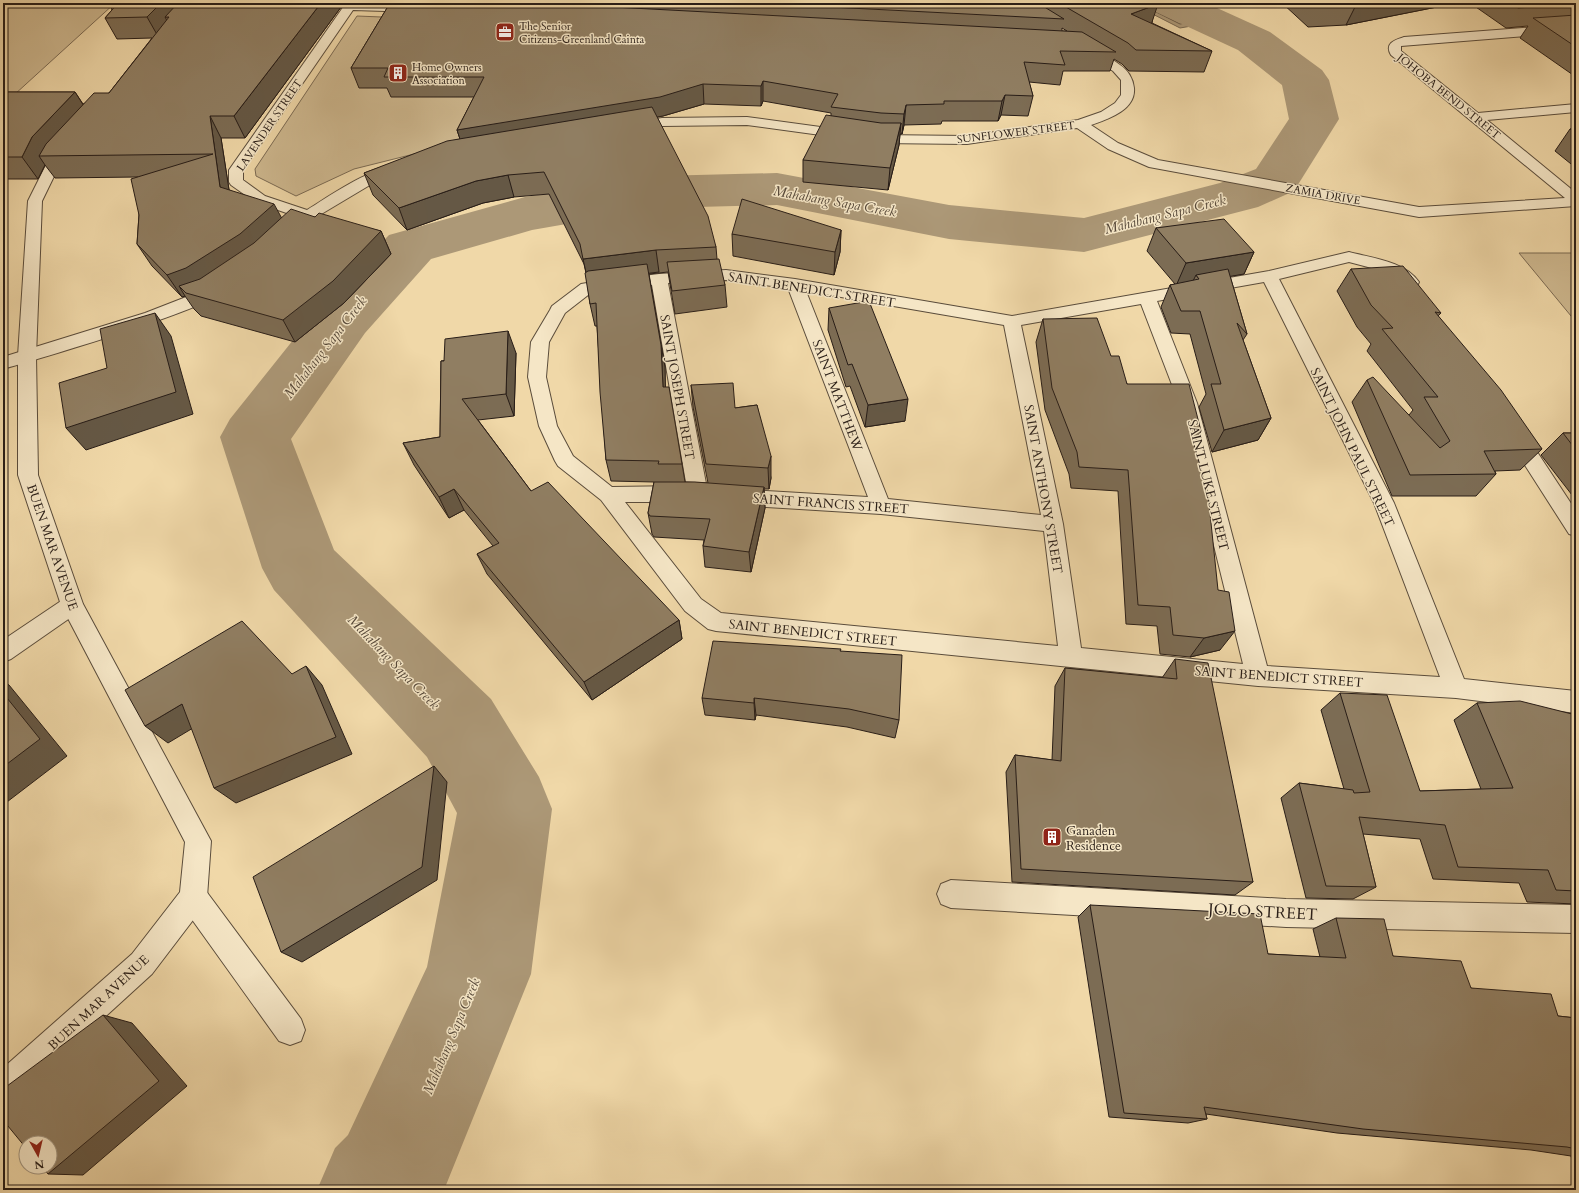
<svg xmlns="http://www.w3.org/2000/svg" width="1579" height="1193" viewBox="0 0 1579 1193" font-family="Cardo,serif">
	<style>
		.green { fill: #ceb88f; stroke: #7b6a53 }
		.water { fill: #ac9877; stroke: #776751 }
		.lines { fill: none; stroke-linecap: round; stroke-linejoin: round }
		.shore { stroke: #6a5a47; stroke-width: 1 }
		.river { fill: #ac9877; fill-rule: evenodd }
		.minor-casing { stroke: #5a4c3b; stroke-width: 2 }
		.tertiary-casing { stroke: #5a4c3b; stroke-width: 2 }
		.minor { fill: #f5e6c6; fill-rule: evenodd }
		.tertiary { fill: #f5e6c6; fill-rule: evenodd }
		.wall { fill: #7c6c54; stroke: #281d17; fill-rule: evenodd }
		.shaded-wall { fill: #655845; stroke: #281d17 }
		.building { fill: #907e62; stroke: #281d17 }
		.labels { text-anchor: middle; stroke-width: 3; stroke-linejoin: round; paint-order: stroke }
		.far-poi-label { font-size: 11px; fill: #281d17; stroke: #f5e6c6; text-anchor: start }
		.far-street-label { font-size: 11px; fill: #281d17; stroke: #f5e6c6 }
		.street-label { font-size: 13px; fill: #281d17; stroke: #f5e6c6 }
		.poi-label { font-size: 13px; fill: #281d17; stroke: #f5e6c6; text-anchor: start }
		.water-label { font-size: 14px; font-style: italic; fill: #564839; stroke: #f5e6c6 }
		.near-street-label { font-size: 16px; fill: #281d17; stroke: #f5e6c6 }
	</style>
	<rect width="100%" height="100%" fill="#f0d8a8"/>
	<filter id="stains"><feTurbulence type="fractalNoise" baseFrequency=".005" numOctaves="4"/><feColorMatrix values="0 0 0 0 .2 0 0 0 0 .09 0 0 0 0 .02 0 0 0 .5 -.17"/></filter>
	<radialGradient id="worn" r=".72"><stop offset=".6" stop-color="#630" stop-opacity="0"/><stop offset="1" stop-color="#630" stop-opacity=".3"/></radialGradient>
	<!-- green -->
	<path class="green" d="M3 3H115L3 105Z
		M357 16 529 23 458 143 354 169 296 196 256 176 255 169Z
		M1519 253H1576V322Z"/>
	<!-- water -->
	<path class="water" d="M1131 3H1198L1232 19 1180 28Z"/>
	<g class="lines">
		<!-- shore -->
		<path class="shore" d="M1158 7 1181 19 1198 16V13L1193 9 1192 3
			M1156 12 1180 24 1214 18 1213 15 1199 8 1197 3"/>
		<!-- river -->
		<path class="river" d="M1150 3H1206L1270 32 1322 70 1329 80 1339 119 1294 191 1258 207 1084 252 949 239 777 205 658 208 532 230 431 259 365 333 291 439 334 550 491 699 539 777 552 809 531 974 444 1190H317L335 1148 348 1135 427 967 457 813 427 757 274 590 262 568 220 437 230 419 321 305 389 235 525 197 658 176 777 173 949 205 1084 218 1220 183 1256 169 1289 119 1282 85 1238 50 1156 12Z"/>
		<!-- minor casing -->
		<g class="minor-casing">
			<path id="minor" d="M346 3 418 6 422 7 424 9 422 11 418 12 353 10 243 170V180L265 196 307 210C327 198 377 162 400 168L402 171 400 174 380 179 313 219 294 238 288 240 282 238 280 235 298 217 255 202 231 185 229 182V170Z
				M1576 24V32L1401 46V51L1478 113 1576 104V112L1487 120 1576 193V206L1419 217 1149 167 1108 149 1077 128 967 144 879 143 747 125 662 126 631 131 626 130 624 127 626 124 631 123 662 118 747 117 879 135 967 136 1078 120 1101 112 1115 103 1121 95V80L1113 71 1083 52 1081 49 1083 46H1091C1101 52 1111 58 1120 65 1128 70 1133 79 1134 88 1136 110 1108 119 1091 125L1118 143 1158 160 1419 207 1565 198 1391 55C1384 43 1395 40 1404 37Z
				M1349 252C1371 258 1405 261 1419 282L1417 286 1411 287 1405 286 1387 272 1349 262 1279 279 1394 503 1464 679 1576 691V713L1456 698 1258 686 716 631 708 629 685 611 601 500 558 466 555 461 539 426 528 377 531 342 550 310 552 306 581 284 587 283 659 274 726 270 795 279 1012 316 1269 271ZM726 280 788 288 868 497 734 489 727 492 724 497 727 502 734 505 881 514 1044 531 1058 646 721 613 701 599 625 502H681L688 499 690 497 691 499 698 502 705 499 708 494 668 283ZM1264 282 1374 503 1440 677 1267 666 1197 403 1157 301ZM652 285 687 488 681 486 612 487 573 456 557 426 546 377 549 342 565 313 592 292ZM806 291 1004 325 1041 515 888 499ZM1141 304 1179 403 1243 664 1081 648 1063 524 1021 325Z
				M217 285 223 286 225 290C213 308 35 360 3 369V357L145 313Z
				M1515 427 1522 429 1576 511V536L1569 534 1505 434 1508 429Z
				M72 596 80 599 83 605 80 611 11 659 3 662V640L64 599Z
				M951 880 1286 899 1576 905V933L1286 927 951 908 941 904 937 894 941 884Z
				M193 883 203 887 301 1019 305 1030 301 1041 290 1045 279 1041 183 907 179 897 183 887Z"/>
		</g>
		<!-- tertiary casing -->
		<g class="tertiary-casing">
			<path id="tertiary" d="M67 144 72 145 74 148 60 164 42 201 36 356 38 475 83 604 211 841 207 897 203 907 152 974 14 1100 3 1104V1068L132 954 180 892 185 842 61 605 18 475V356L28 201 47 163 62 145Z"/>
		</g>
		<!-- minor -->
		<use href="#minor" class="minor"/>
		<!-- tertiary -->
		<use href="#tertiary" class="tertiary"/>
	</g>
	<!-- wall -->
	<path class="wall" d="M109 3H344L245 138H221L229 190 281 218 315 217 381 231 391 254 344 303 295 342 201 316 194 309 185 296 182 297 152 266 137 244 139 215 138 177 55 178 45 165 38 179H3V92H75L83 104 109 93 152 38 117 39 105 18 112 10Z
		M390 3H1155L1152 23 1212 51 1204 72 1129 71 1122 64 1114 59 1110 71H1063L1060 85 1029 82 1033 96 1028 116 1001 115 998 121H942L941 124 904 125 902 134H900L899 145 888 190 803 182V160L831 116V113L763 101 761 106 704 104 663 116 657 117 716 247 717 259 725 285 727 307 675 314 668 272 649 274 665 367V387L682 464 685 482 708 483 693 407 691 385 735 408 757 405 771 478 769 489H764L765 508 751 572 705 567 703 546 704 540 654 537 652 534 648 513 654 482 611 481 606 460 597 326H595L590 304 586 273 584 264 549 194 514 197 483 203 407 230 373 195 364 173 460 139 457 130 474 97H391L387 88H359L351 68ZM1062 28 1067 31H1062Z
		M1282 3H1576V77L1520 38 1528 26 1506 28 1473 5H1460L1457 3 1346 25 1308 27Z
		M1570 129H1576V168L1555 151Z
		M1156 228 1254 252 1244 274 1230 276 1247 334 1243 340 1271 418 1258 440 1212 452 1199 407 1206 394 1190 334 1171 333 1161 307 1170 285 1175 284 1147 251Z
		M841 230 840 252 834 275 733 256 732 234Z
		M1351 269 1441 313 1438 316 1542 449 1520 470 1495 471 1496 474 1476 496H1392L1352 402 1367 380 1409 415 1413 410 1367 351 1371 344 1357 327 1337 291Z
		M829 308 905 421 865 427 850 386 846 387 828 330Z
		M1043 319 1111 356 1127 384 1201 431 1194 445 1220 650 1190 657 1160 654 1157 626 1126 624 1118 491 1071 488 1069 474 1045 410 1036 342Z
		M516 353 514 416 478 420 531 491 679 620 682 639 592 700 487 574 477 554 493 546 464 510 449 518 414 465 403 443 440 437 441 361Z
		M1563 433H1576V495H1572L1541 455Z
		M841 651 899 720 895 738 847 727 756 715 755 720 705 715 702 698Z
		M1175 659 1253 882 1235 895 1012 882 1006 772 1015 755 1052 760 1055 686 1065 668 1162 678Z
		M1340 693 1420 791 1481 789 1454 720 1477 703 1576 715V904L1527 902 1519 883 1433 879 1420 839 1363 834 1376 887 1353 899 1306 898 1281 798 1299 783 1344 789 1321 710Z
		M1090 905 1268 954 1320 957 1313 929 1336 918 1393 956 1471 988 1558 1016 1576 1018V1167H1574L1571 1156 1531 1150 1337 1133 1206 1114 1207 1119 1188 1123 1109 1117 1078 917Z"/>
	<!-- shaded-wall -->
	<path class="shaded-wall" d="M161 3H191L169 17H165L170 26 159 38 147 17Z
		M321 3H344L245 138 234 116Z
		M1365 3H1457L1346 25 1356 5Z
		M1158 4 1151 25 1131 14Z
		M763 81V101L761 106V86Z
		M703 84 704 104 663 116 464 151 457 130Z
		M75 92 89 114 39 156 45 165 38 179 22 157 32 137Z
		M1005 95 1001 115 998 121 1002 101Z
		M906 105 904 125 902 134 904 114Z
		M210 116 221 138 232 209 220 187Z
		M901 123 899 145 888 190 890 168Z
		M508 175 514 197 483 203 407 230 399 208 476 181Z
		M274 204 286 226 186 293 179 286 185 296 182 297 167 275Z
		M841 230 840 252 834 275 835 252Z
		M381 231 391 254 344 303 295 342 283 320Z
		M656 250 659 272 588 281 583 259Z
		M1254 252 1244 274 1198 282 1199 279 1196 275 1192 283 1176 286 1186 263Z
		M155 313 171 336 193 414 86 450 66 428Z
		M508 331 516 353 514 416 506 394Z
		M661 345 665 367 666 409 663 387Z
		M908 399 905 421 865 427 868 405Z
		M1271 418 1258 440 1212 452 1224 430Z
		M771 456V478L769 489 768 468Z
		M764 487 765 508 751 572 749 552Z
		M454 489 464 510 449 518 439 497Z
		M679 620 682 639 592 700 584 682Z
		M1235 631 1220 650 1190 657 1204 638Z
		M306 666 322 685 352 754 236 803 214 788Z
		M3 681 9 685 67 756 3 805Z
		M754 698 756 715 755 720 754 703Z
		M182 704 203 722 168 743 145 726Z
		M434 766 447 782 437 880 302 962 281 952Z
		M103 1015 132 1023 187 1086 83 1175 48 1174Z"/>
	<!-- building -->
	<path class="building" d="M118 3H161L147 17 105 18Z
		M178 3H321L234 116H210L220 187 274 204 240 234 186 268 167 275 137 244 139 215 131 179 213 154 39 156 46 144 94 93H109L169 17H165Z
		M390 3H538L1082 32 1116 52 1060 51 1065 65 1024 62 1033 96 1005 95 1002 101H944V104L906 105 904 114 881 113 831 107 838 94 763 81 761 86 703 84 660 97 457 130 484 77H384L388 68H351Z
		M752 3H1038L1064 19Z
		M1059 3H1155L1158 4 1131 14 1212 51 1136 50 1128 43Z
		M1312 3H1365L1356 5 1316 7Z
		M1511 3H1576V4L1518 8Z
		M1576 15V47L1533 18Z
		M3 92H75L32 137 22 157H3Z
		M652 107 708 216 716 247 656 250 583 259 580 244 544 172 508 175 476 181 399 208 364 173 447 141Z
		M826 115 881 123H901L890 168 803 160Z
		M1570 129H1576V133Z
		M742 199 841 230 835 252 732 234Z
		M291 209 315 217 319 213 381 231 333 281 283 320 186 293 179 286 200 279 254 243Z
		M1224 219 1254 252 1186 263 1156 228Z
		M719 259 725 285 672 291 667 262Z
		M647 264 661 345 663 387H669L682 464H658L659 461 606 460 600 392 596 303 590 304 585 273 588 271Z
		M1403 266 1441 313 1435 312 1501 390 1542 449 1484 451 1496 474 1410 475 1367 380 1373 377 1440 448 1450 441 1424 397H1438L1382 329 1393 328 1371 305 1351 269Z
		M1228 269 1247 334 1237 323 1271 418 1224 430 1211 384H1221L1200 311H1181L1170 285 1199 279 1196 275Z
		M869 301 908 399 868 405 852 364 848 365 829 308Z
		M155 313 176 392 66 428 59 383 107 368 100 329Z
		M1097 318 1111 356H1119L1127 384H1189L1201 431 1190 430 1208 494 1218 590 1229 592 1235 631 1204 638 1173 635 1170 607 1138 605 1128 470 1079 467 1077 452 1052 388 1043 319Z
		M508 331 506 394 462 399 531 491 548 482 679 620 584 682 477 554 499 543 454 489 439 497 403 443 440 437 441 361H444L445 339Z
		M733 383 735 408 757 405 771 456 768 468 706 464 691 385Z
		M1563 433H1576V450Z
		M654 482H695L764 487 749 552 703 546 710 519 650 516 648 513Z
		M242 621 292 674 306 666 336 737 214 788 182 704 145 726 125 690Z
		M713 641 841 649 840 651 902 655 899 720 849 709 754 698V703L702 698Z
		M1175 659 1208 663 1253 882 1021 869 1015 755 1061 761 1065 668 1177 679Z
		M3 693 40 739 3 767Z
		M1340 693 1387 695 1420 791 1513 788 1477 703 1520 701 1576 715V891L1556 890 1548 870 1458 867 1445 825 1359 817 1376 887 1326 886 1299 783 1353 790 1354 793 1370 792Z
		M434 766 422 867 281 952 253 877Z
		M1090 905 1260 914 1268 954 1346 958 1336 918 1384 919 1393 956 1461 961 1471 988 1551 994 1558 1016 1576 1018V1149L1567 1147 1363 1129 1204 1107 1207 1119 1124 1113Z
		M103 1015 159 1081 48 1174 42 1167H50V1143H26V1148L3 1120V1089Z"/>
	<!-- icons -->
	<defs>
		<g id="office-square" transform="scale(1)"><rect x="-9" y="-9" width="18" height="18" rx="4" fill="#8f2418" stroke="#f5e6c6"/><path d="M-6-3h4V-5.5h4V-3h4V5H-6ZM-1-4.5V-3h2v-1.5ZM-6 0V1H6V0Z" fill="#fff"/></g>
		<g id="building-square" transform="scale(1)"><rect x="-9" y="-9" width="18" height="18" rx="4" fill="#8f2418" stroke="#f5e6c6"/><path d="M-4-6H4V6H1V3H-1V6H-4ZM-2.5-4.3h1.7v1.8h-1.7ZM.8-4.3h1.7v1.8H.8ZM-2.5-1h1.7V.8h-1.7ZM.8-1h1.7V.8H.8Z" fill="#fff"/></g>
	</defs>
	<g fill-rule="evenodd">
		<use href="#office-square" x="505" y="32"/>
		<use href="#building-square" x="398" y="73"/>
		<use href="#building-square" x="1052" y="837"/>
	</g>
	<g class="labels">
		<!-- far-poi labels -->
		<g class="far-poi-label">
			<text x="519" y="30">The Senior<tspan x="519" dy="13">Citizens-Greenland Cainta</tspan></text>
			<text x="412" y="71">Home Owners<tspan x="412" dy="13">Association</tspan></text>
		</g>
		<!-- far-street labels -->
		<g class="far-street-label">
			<text transform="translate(1449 96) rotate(39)" y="4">JOHOBA BEND STREET</text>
			<text transform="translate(269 125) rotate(-56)" y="4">LAVENDER STREET</text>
			<text transform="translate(1016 132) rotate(-7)" y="4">SUNFLOWER STREET</text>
			<text transform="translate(1323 194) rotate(10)" y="4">ZAMIA DRIVE</text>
		</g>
		<!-- street labels -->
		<g class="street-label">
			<text transform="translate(812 289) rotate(9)" y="5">SAINT BENEDICT STREET</text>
			<text transform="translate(678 387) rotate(80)" y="5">SAINT JOSEPH STREET</text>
			<text transform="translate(838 395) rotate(69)" y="5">SAINT MATTHEW</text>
			<text transform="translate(1353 447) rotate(64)" y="5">SAINT JOHN PAUL STREET</text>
			<text transform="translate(1209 485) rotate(76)" y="5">SAINT LUKE STREET</text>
			<text transform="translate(1044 489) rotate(80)" y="5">SAINT ANTHONY STREET</text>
			<text transform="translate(831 503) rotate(4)" y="5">SAINT FRANCIS STREET</text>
			<text transform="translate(53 547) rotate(71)" y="5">BUEN MAR AVENUE</text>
			<text transform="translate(813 632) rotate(6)" y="5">SAINT BENEDICT STREET</text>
			<text transform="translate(1279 676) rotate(4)" y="5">SAINT BENEDICT STREET</text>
			<text transform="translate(98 1002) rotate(-43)" y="5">BUEN MAR AVENUE</text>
		</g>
		<!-- poi labels -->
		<g class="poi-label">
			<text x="1066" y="835">Ganaden<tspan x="1066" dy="15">Residence</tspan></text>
		</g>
		<!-- water labels -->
		<g class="water-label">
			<text transform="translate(835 201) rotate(10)" y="5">Mahabang Sapa Creek</text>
			<text transform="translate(1165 214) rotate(-14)" y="5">Mahabang Sapa Creek</text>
			<text transform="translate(325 347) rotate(-52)" y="5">Mahabang Sapa Creek</text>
			<text transform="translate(394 662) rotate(46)" y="5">Mahabang Sapa Creek</text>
			<text transform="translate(451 1036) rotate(-67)" y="5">Mahabang Sapa Creek</text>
		</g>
		<!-- near-street labels -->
		<g class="near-street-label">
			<text transform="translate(1263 911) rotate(3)" y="6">JOLO STREET</text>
		</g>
	</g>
	<!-- margin -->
	<rect width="1579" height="1193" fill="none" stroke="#f0d8a8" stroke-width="16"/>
	<rect x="4" y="4" width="1571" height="1185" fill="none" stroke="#281d17" stroke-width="2"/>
	<rect x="8" y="8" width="1563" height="1177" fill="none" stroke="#281d17"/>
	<!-- north arrow -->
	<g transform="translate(38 1155) rotate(172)"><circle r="19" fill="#f5e6c6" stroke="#a39680"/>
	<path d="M0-3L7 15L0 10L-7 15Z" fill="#8f2418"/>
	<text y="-6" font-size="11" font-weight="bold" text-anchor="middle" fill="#281d17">N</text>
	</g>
	<rect width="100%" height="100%" filter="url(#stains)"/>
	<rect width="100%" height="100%" fill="url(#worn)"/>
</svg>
